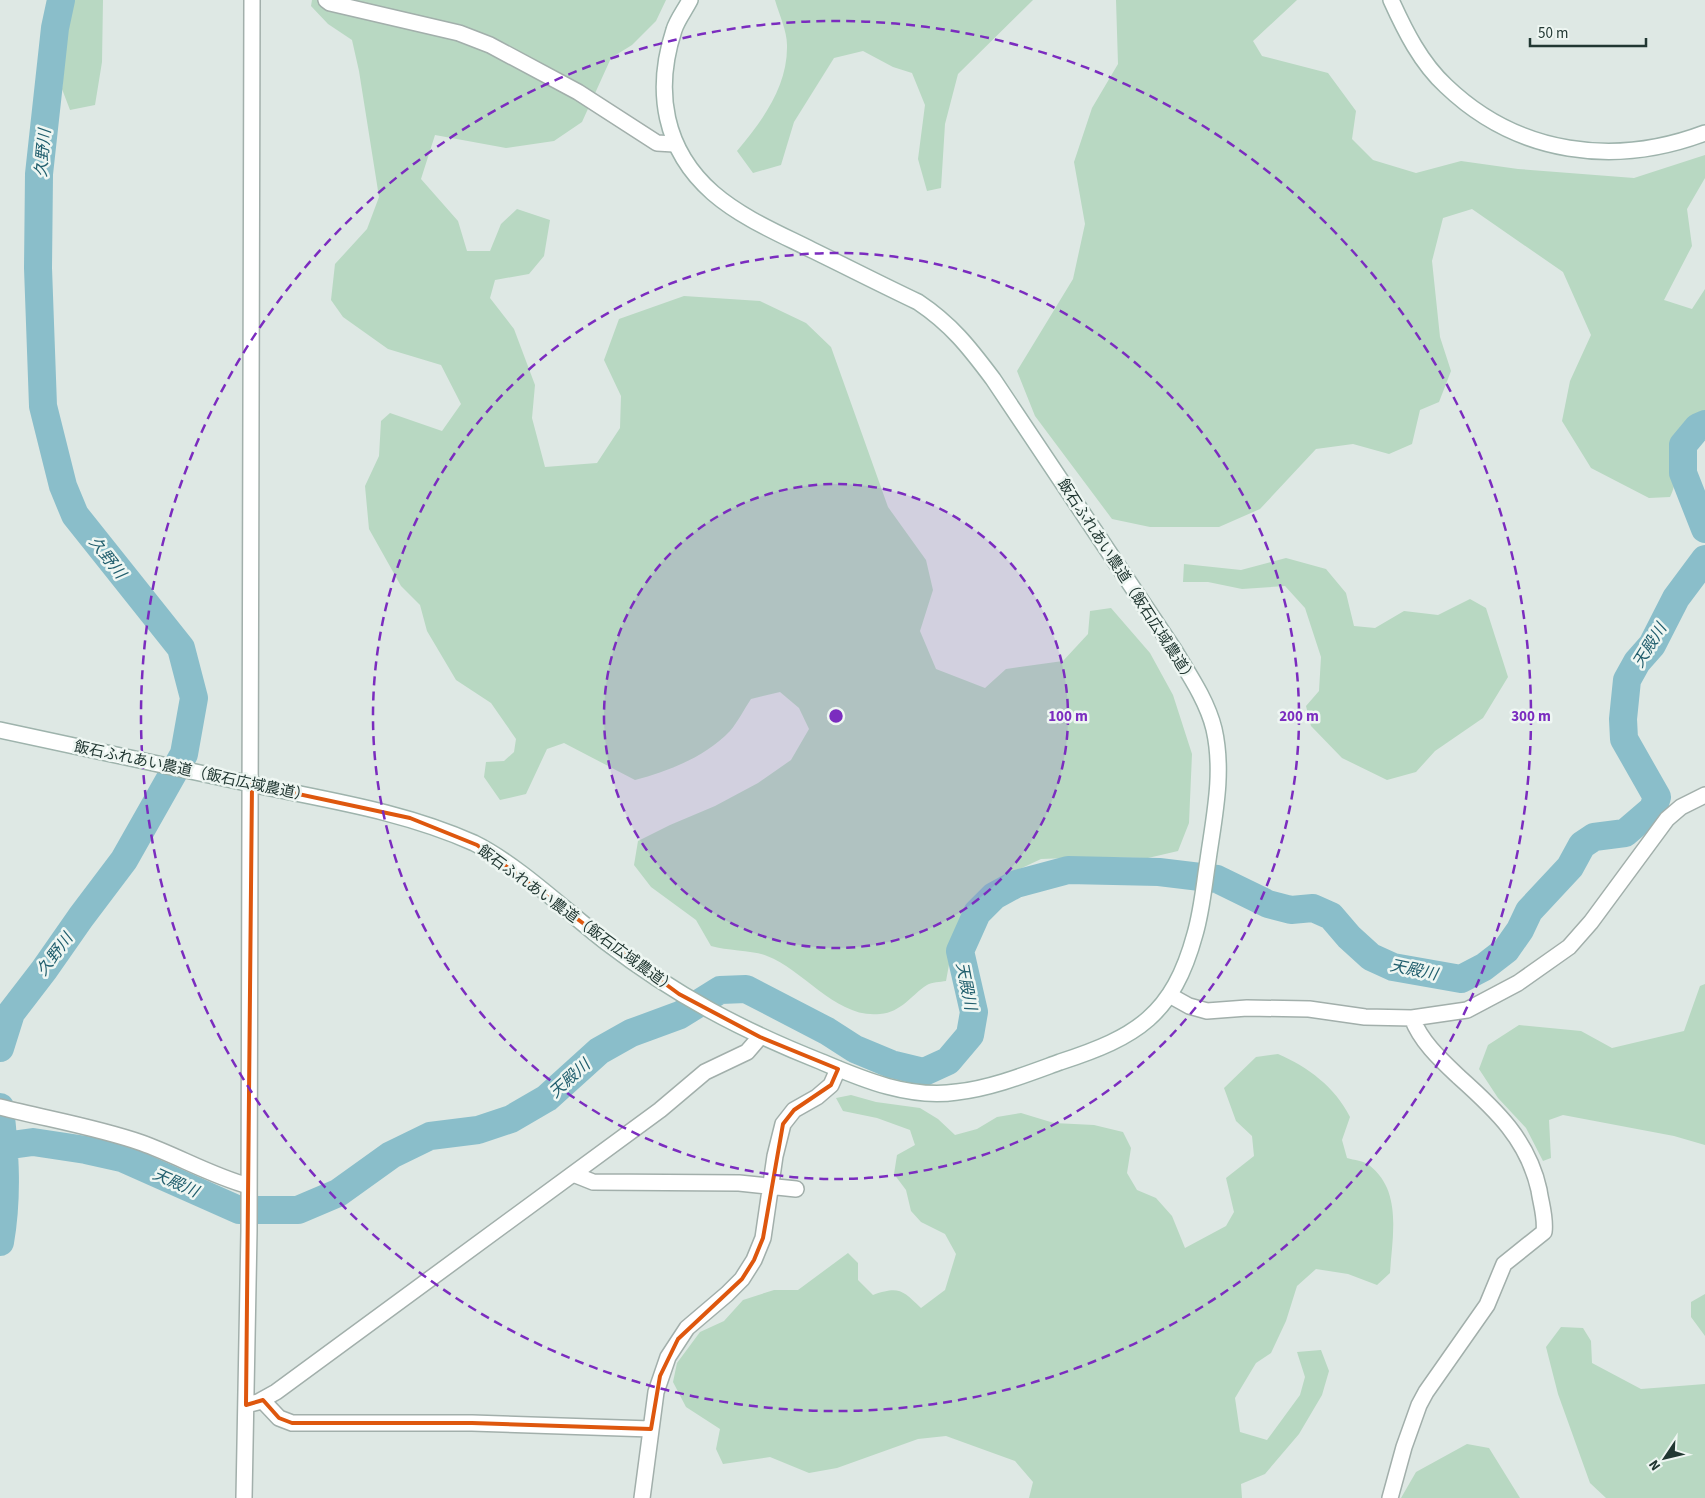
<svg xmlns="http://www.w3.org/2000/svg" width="1705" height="1498" viewBox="0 0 1705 1498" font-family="'Source Sans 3','Noto Sans JP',sans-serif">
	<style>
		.green { fill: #b8d8c2 }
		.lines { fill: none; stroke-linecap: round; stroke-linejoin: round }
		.river { stroke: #8abeca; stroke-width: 28 }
		.street-casing { stroke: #a2afab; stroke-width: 18 }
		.secondary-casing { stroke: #9eb3ac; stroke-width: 18 }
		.street { stroke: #fff; stroke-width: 15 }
		.secondary { stroke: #fff; stroke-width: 15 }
		.marked { fill: none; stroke: #de570e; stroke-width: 4; stroke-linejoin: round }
		.ring { fill: none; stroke: #7b2cbf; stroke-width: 2.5; stroke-dasharray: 9 6 }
		.labels { text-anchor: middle; stroke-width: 5; stroke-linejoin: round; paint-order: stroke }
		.street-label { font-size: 15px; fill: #213732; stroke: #eef6f2 }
		.water-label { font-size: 16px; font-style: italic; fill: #205e6d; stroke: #eef6f2 }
		.centre { fill: #7b2cbf; stroke: #eef6f2; stroke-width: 2.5 }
		.ring-label { font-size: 15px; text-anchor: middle; font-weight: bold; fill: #7b2cbf; stroke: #eef6f2; stroke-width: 5; stroke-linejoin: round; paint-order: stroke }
	</style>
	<rect width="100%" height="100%" fill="#dee8e4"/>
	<!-- green -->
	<path class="green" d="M70 0H103L102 62 95 105 70 110 62 89Z
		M312 0H666L656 21 632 45 611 58 582 122 554 141 506 148 435 135 421 179 458 221 467 251H490L501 224 517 209 550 220 544 256 529 274 495 280 490 298 514 329 535 385 532 418 545 467 597 463 620 428 621 396 604 360 619 319 684 296 760 301 806 323 831 347 888 507 926 560 933 590 920 631 936 669 985 688 1006 669 1063 661 1088 634 1090 611 1111 608 1150 653 1173 695 1192 754 1189 823 1178 851 1148 858 1094 857 1041 859 1005 876 976 898 955 932 946 981C940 982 932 982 927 985 910 996 902 1012 880 1014 837 1019 804 970 767 956 753 950 728 951 711 946L696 920 651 887 634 865 638 841 670 825 715 806 758 783 791 760 809 729 799 708 780 692 751 699C744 709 738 722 730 731 705 757 669 771 635 780L564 743 547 749 526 794 500 800 484 777 486 762 504 761 514 752 516 739 491 703 456 680 427 631 420 605 401 586 369 529 365 486 379 456 381 421 390 413 442 431 461 404 441 365 388 349 343 317 331 300 335 264 367 229 379 197 359 71 352 40 328 24 311 6Z
		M775 0H1033L958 74 945 124 941 188 927 191 918 159 925 105 912 73 893 67 863 51 834 58 794 122 781 165 753 173 737 151C762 121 788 87 787 45 787 31 779 14 775 0Z
		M1116 0H1297L1253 41 1262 56 1328 73 1356 111 1352 139 1373 160 1416 173 1461 161 1518 169 1634 178 1705 155V178L1687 209 1692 246 1664 300 1692 309 1705 289V413C1694 417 1677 429 1675 443 1670 463 1681 475 1670 497L1649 498 1591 468 1562 421 1570 381 1591 335 1563 272 1472 209 1443 218 1432 261 1440 337 1451 371 1439 402 1420 410 1412 444 1389 454 1353 444 1316 449 1260 509 1219 527H1150L1112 519 1035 416 1017 371 1073 279 1085 224 1074 162 1092 108 1118 64Z
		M1286 558 1326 569 1346 593 1354 626 1375 628 1404 611 1438 615 1470 599 1486 608 1508 677 1483 718 1435 751 1416 772 1387 780 1342 758 1311 726 1306 706 1319 691 1321 657 1305 608 1285 586 1242 589 1208 582H1183L1184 564 1241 570Z
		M1705 984V1145L1674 1136 1563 1115 1549 1120 1551 1158 1543 1161 1526 1128 1498 1098 1479 1069 1488 1045 1519 1025 1581 1031 1612 1048 1684 1031 1700 986Z
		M1278 1054C1308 1067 1335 1087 1350 1117L1342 1140 1347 1158C1354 1160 1364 1161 1369 1165 1403 1191 1392 1237 1390 1273L1377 1285 1348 1274 1316 1269 1297 1286 1286 1321 1271 1353 1256 1363 1235 1398 1240 1432 1267 1440 1300 1395 1305 1377 1297 1352 1321 1350 1329 1371 1322 1395 1299 1434 1265 1474 1241 1484 1242 1498H1029L1033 1482 1015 1461 946 1436 918 1439 837 1468 809 1473 770 1457 723 1464 716 1449 720 1429 686 1407 673 1382 677 1363 700 1332 724 1321 743 1300 774 1290H798L848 1253 858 1263V1280L873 1295C899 1286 902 1290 921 1308L945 1290 956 1254 945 1234 921 1222 911 1211 906 1190 894 1174 897 1155 915 1145 910 1130 877 1118 843 1111 836 1098 851 1095 876 1102 920 1108 938 1119 955 1135 977 1129 997 1117 1021 1113 1054 1123 1094 1125 1123 1132 1131 1148 1127 1173 1137 1190 1156 1198 1172 1216 1185 1248 1226 1226 1234 1212 1226 1178 1254 1156 1252 1136 1236 1121 1224 1088 1256 1057Z
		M1705 1294V1336L1691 1317V1302Z
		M1561 1327 1583 1328 1591 1341 1592 1363 1641 1389 1705 1384V1498H1606L1590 1483 1558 1394 1546 1347Z
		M1467 1444 1489 1448 1520 1498H1401L1416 1472Z"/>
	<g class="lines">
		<!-- river -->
		<path class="river" d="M1705 424 1698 427 1683 445V473L1705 529
			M0 1048 11 1013 44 970 81 917 124 860 184 754 194 698 181 648 75 515 63 486 43 406 38 268 39 174 55 28 61 0
			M0 1107C5 1154 8 1196 0 1242
			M4 1146 33 1142 86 1150 122 1158 239 1210H298L338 1193 391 1155 430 1136 478 1130 511 1119 547 1098 599 1051 631 1033 680 1015 720 990 746 989 827 1031 855 1049 891 1064 924 1072 948 1061 970 1035 974 1012 960 951 977 913 994 896 1016 884 1068 870 1159 872 1217 879 1268 904 1291 910 1313 908 1331 916 1349 937 1371 957 1393 967 1461 979 1484 967 1506 950 1520 930 1529 911 1570 867 1582 845 1594 837 1625 833 1653 809 1657 797 1624 739 1623 719 1627 680 1637 662 1652 645 1676 598 1705 559"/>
		<!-- street casing -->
		<g class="street-casing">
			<path id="street" d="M326 0 330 3 459 33 490 45 578 92 657 143 674 144
				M1171 996 1189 1006 1207 1011 1247 1008 1309 1009 1365 1017 1412 1018 1467 1010 1518 983 1569 947 1591 922 1667 819 1681 807 1705 795
				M0 1107C47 1119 96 1127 142 1143 178 1156 212 1176 249 1186
				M573 1174 593 1182 739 1183 796 1189
				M262 1400 279 1418 292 1423H472L651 1429
				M246 1405 258 1402 276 1392 660 1110 705 1072 747 1052 760 1037
				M244 1498 249 1231 252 0
				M642 1498 656 1392 668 1357 687 1328 727 1294 742 1279 754 1260 763 1238 775 1156 783 1124 794 1110 817 1097 831 1085 838 1069
				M1390 1498 1404 1447 1419 1405 1426 1392 1487 1305 1504 1264 1544 1232C1546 1218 1541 1204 1539 1190 1528 1140 1496 1110 1459 1077 1441 1060 1421 1042 1412 1018"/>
		</g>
		<!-- secondary casing -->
		<g class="secondary-casing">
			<path id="secondary" d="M1391 0C1405 31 1421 63 1446 86 1518 155 1615 167 1705 133
				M0 730C84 748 167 766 251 784 326 800 403 811 474 843 517 864 567 912 606 942 675 995 741 1030 822 1062 864 1080 910 1099 957 1092 992 1088 1027 1074 1060 1062 1137 1037 1173 1015 1195 934 1202 910 1204 885 1208 860 1214 817 1224 773 1214 729 1207 700 1188 673 1173 648L993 379C969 347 951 324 918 302 882 285 847 267 812 250 778 233 742 218 713 193 664 150 654 91 674 30 677 20 685 10 690 0"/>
		</g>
		<!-- street -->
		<use href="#street" class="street"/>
		<!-- secondary -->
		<use href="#secondary" class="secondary"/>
	</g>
	<!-- marked area -->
	<path class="marked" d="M252 784 410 818 477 845 679 994 760 1037 838 1069 831 1085 794 1110 783 1124 763 1238 754 1260 742 1279 678 1339 660 1376 651 1429 472 1423H292L279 1418 263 1400 246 1405Z"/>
	<!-- distance rings -->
	<circle cx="836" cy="716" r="232" fill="#7b2cbf" fill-opacity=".12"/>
	<g class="ring">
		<circle cx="836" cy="716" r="232"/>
		<circle cx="836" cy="716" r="463"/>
		<circle cx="836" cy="716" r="695"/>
	</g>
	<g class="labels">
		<!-- street labels -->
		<g class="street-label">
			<text transform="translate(1127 581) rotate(57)" y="5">飯石ふれあい農道（飯石広域農道）</text>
			<text transform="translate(192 771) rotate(12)" y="5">飯石ふれあい農道（飯石広域農道）</text>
			<text transform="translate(577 919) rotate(36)" y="5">飯石ふれあい農道（飯石広域農道）</text>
		</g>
		<!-- water labels -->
		<g class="water-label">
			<text transform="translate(42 153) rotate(-85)" y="6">久野川</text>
			<text transform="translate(108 557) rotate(52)" y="6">久野川</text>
			<text transform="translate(1649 645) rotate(-58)" y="6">天殿川</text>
			<text transform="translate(54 954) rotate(-53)" y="6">久野川</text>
			<text transform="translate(1414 969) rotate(12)" y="6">天殿川</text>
			<text transform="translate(967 986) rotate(79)" y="6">天殿川</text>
			<text transform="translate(569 1078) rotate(-42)" y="6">天殿川</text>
			<text transform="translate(176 1182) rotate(24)" y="6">天殿川</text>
		</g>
	</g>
	<circle cx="836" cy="716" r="8" class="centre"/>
	<g class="ring-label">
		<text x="1068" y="721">100 m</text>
		<text x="1299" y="721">200 m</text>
		<text x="1531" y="721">300 m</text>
	</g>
	<!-- north arrow -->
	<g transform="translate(1665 1458) rotate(235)" stroke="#eef6f2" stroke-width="4" paint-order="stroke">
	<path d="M0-4L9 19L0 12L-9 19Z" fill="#213732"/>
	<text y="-8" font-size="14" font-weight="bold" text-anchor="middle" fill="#213732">N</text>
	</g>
	<!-- scale -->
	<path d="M1530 38v8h116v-8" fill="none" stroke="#213732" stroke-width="2.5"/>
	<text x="1538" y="38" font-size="15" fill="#213732" stroke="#eef6f2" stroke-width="4" paint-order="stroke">50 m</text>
</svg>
